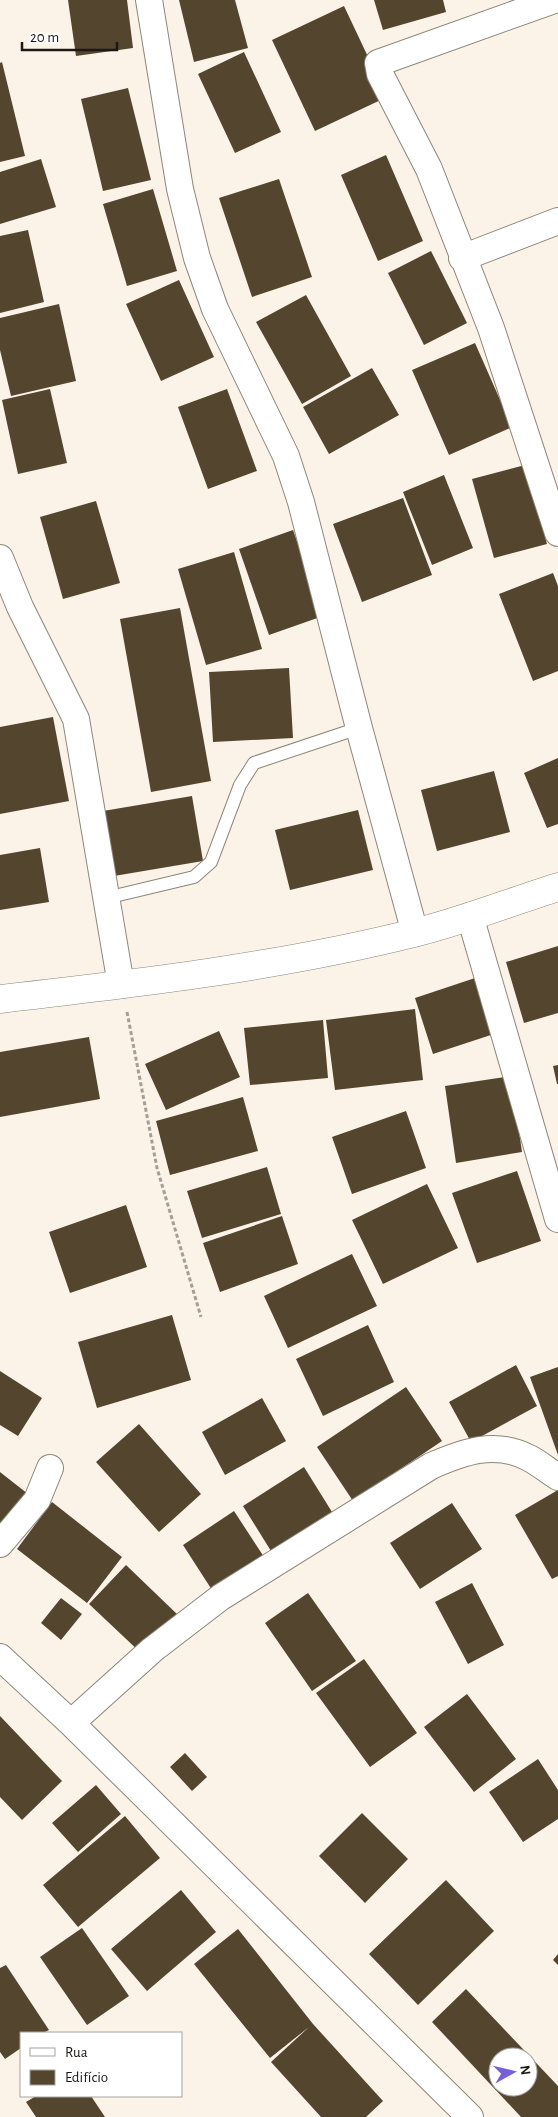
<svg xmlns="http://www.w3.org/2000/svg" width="558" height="2117" viewBox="0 0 558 2117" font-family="'Alegreya Sans',sans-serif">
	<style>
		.building { fill: #54452e; fill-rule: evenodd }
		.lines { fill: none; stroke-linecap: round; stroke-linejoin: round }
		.service-casing { stroke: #8c867b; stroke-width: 14 }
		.minor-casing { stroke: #8c867b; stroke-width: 28 }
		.tertiary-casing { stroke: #8c867b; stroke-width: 29 }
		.path { stroke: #a49e95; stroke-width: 3; stroke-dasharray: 4 2.5; stroke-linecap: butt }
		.service { stroke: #fff; stroke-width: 12 }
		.minor { stroke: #fff; stroke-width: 26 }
		.tertiary { stroke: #fff; stroke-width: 28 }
	</style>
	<rect width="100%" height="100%" fill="#fbf3e8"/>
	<!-- building -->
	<path class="building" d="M68 0H127L133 48 76 56Z
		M179 0H235L248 48 194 62Z
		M374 0H443L446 12 383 30Z
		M344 6 387 97 315 131 272 40Z
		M244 52 281 132 235 153 198 74Z
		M2 62 25 156 0 162V63Z
		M128 88 151 180 103 191 81 99Z
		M386 155 423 241 378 261 341 175Z
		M41 159 56 207 0 224V172Z
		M279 179 312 277 252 297 219 198Z
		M153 189 177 271 127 286 103 204Z
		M28 230 44 302 0 313V236Z
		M431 251 467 323 424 345 388 273Z
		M179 280 214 357 161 381 126 304Z
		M306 295 351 376 302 404 256 322Z
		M59 304 76 381 11 396 0 350V318Z
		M475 343 512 427 449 455 412 370Z
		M372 368 399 415 329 454 303 407Z
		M50 389 67 463 18 474 2 400Z
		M227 389 257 471 208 489 178 407Z
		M525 465 547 544 494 558 472 479Z
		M444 475 473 548 432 565 403 492Z
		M403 498 432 575 362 602 333 524Z
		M96 501 120 583 63 599 40 517Z
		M293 530 323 616 269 635 239 549Z
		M234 552 262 649 206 665 178 569Z
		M553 573 558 586V671L533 681 499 594Z
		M180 608 211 781 151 792 120 619Z
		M289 668 293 738 213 742 209 672Z
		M53 717 69 801 0 814V727Z
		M558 758V824L547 828 524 773Z
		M494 771 510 832 437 851 421 790Z
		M192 796 203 861 114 876 103 811Z
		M358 810 373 870 290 890 275 830Z
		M40 848 49 902 0 910V855Z
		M558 946V1013L524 1023 506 962Z
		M481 976 500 1032 433 1054 415 998Z
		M415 1009 423 1080 335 1090 326 1020Z
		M323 1020 328 1078 250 1085 244 1028Z
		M219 1031 240 1077 166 1110 145 1064Z
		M89 1037 100 1099 0 1117V1052Z
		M558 1065V1084H557L553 1066Z
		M511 1076 522 1152 456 1163 445 1086Z
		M243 1097 258 1151 170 1175 156 1121Z
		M406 1111 426 1168 352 1194 332 1137Z
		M267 1167 281 1214 202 1238 187 1191Z
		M517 1171 541 1241 477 1263 452 1193Z
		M427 1184 458 1248 383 1284 352 1220Z
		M126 1205 147 1267 70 1293 49 1232Z
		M282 1216 298 1264 220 1292 203 1243Z
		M352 1254 377 1306 288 1348 264 1296Z
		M172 1315 191 1380 97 1408 78 1342Z
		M368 1325 394 1382 323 1416 296 1359Z
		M516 1365 537 1406 471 1442 449 1402Z
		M558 1367V1455L530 1377Z
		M0 1371 42 1398 18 1436 0 1425Z
		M406 1387 442 1441 353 1501 317 1447Z
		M262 1398 286 1441 225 1475 202 1432Z
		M139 1424 201 1494 159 1532 96 1462Z
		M304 1467 332 1512 271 1551 243 1506Z
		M0 1472 28 1494 0 1530Z
		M558 1490V1576L552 1579 515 1515Z
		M52 1502 122 1557 87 1603 17 1549Z
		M452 1503 482 1549 420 1589 390 1543Z
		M234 1511 264 1557 212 1590 183 1545Z
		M126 1565 178 1615 142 1654 89 1604Z
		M472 1583 504 1645 468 1664 435 1602Z
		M308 1593 356 1661 312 1691 265 1623Z
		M61 1598 82 1614 61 1640 41 1623Z
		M364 1659 417 1733 370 1767 316 1693Z
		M467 1694 516 1759 474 1792 424 1727Z
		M0 1716 62 1781 22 1820 0 1797Z
		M185 1753 207 1777 192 1791 170 1767Z
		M538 1759 558 1790V1819L523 1842 489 1792Z
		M96 1785 121 1814 78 1852 52 1823Z
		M362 1813 408 1859 365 1903 319 1856Z
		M125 1816 160 1858 78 1927 43 1885Z
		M446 1880 494 1931 418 2005 369 1954Z
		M181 1890 216 1932 147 1991 111 1949Z
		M82 1928 129 1996 87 2025 40 1957Z
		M238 1929 313 2024 383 2101 366 2117H321L271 2062 309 2027 270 2058 194 1964Z
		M558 1954V1965L553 1960Z
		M6 1965 49 2030 43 2033H21V2048L5 2059 0 2052V1968Z
		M466 1989 558 2086V2117H521L432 2022ZM498 2057H528V2087H498Z
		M36 2096H91L105 2117H36L26 2102Z"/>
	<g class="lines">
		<!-- service casing -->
		<g class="service-casing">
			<path id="service" d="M106 898 194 877 211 862 240 785 254 763 359 728"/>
		</g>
		<!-- minor casing -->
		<g class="minor-casing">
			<path id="minor" d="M149 0 180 189 197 258 215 309 286 456 301 502 359 728 415 933
				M554 0 378 63 380 74 429 169 491 328 558 533
				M462 258 558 221
				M0 558 20 607 76 719 121 985
				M470 916 558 1219
				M0 1544 37 1500 50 1468
				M0 1657 71 1723 470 2117
				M71 1723 152 1650 221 1597 431 1466C463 1452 495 1440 529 1458 539 1463 548 1471 558 1477"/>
		</g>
		<!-- tertiary casing -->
		<g class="tertiary-casing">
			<path id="tertiary" d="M0 999C139 983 278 967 414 933 463 921 510 902 558 887"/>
		</g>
		<!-- path -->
		<path class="path" d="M127 1012 157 1168 201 1317"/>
		<!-- service -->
		<use href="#service" class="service"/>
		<!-- minor -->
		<use href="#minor" class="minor"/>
		<!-- tertiary -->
		<use href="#tertiary" class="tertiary"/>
	</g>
	<!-- legend -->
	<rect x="20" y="2032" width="162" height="65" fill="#ffffff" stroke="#a4a3a1"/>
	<rect x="30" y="2048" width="25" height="8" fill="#ffffff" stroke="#a4a3a1"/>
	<text x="65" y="2057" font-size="15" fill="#1c1915">Rua</text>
	<rect x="30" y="2070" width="25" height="15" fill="#54452e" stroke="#a4a3a1"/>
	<text x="65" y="2082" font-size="15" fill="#1c1915">Edifício</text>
	<!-- north arrow -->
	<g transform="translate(513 2072) rotate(82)"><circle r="24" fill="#ffffff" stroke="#a4a3a1"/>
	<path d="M0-4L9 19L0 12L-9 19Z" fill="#785fda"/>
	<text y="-8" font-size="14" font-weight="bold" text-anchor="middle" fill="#1c1915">N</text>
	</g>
	<!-- scale -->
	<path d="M22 42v8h95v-8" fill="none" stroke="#1c1915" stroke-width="2.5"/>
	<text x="30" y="42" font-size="15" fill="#1c1915" stroke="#ffffff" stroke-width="4" paint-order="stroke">20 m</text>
</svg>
